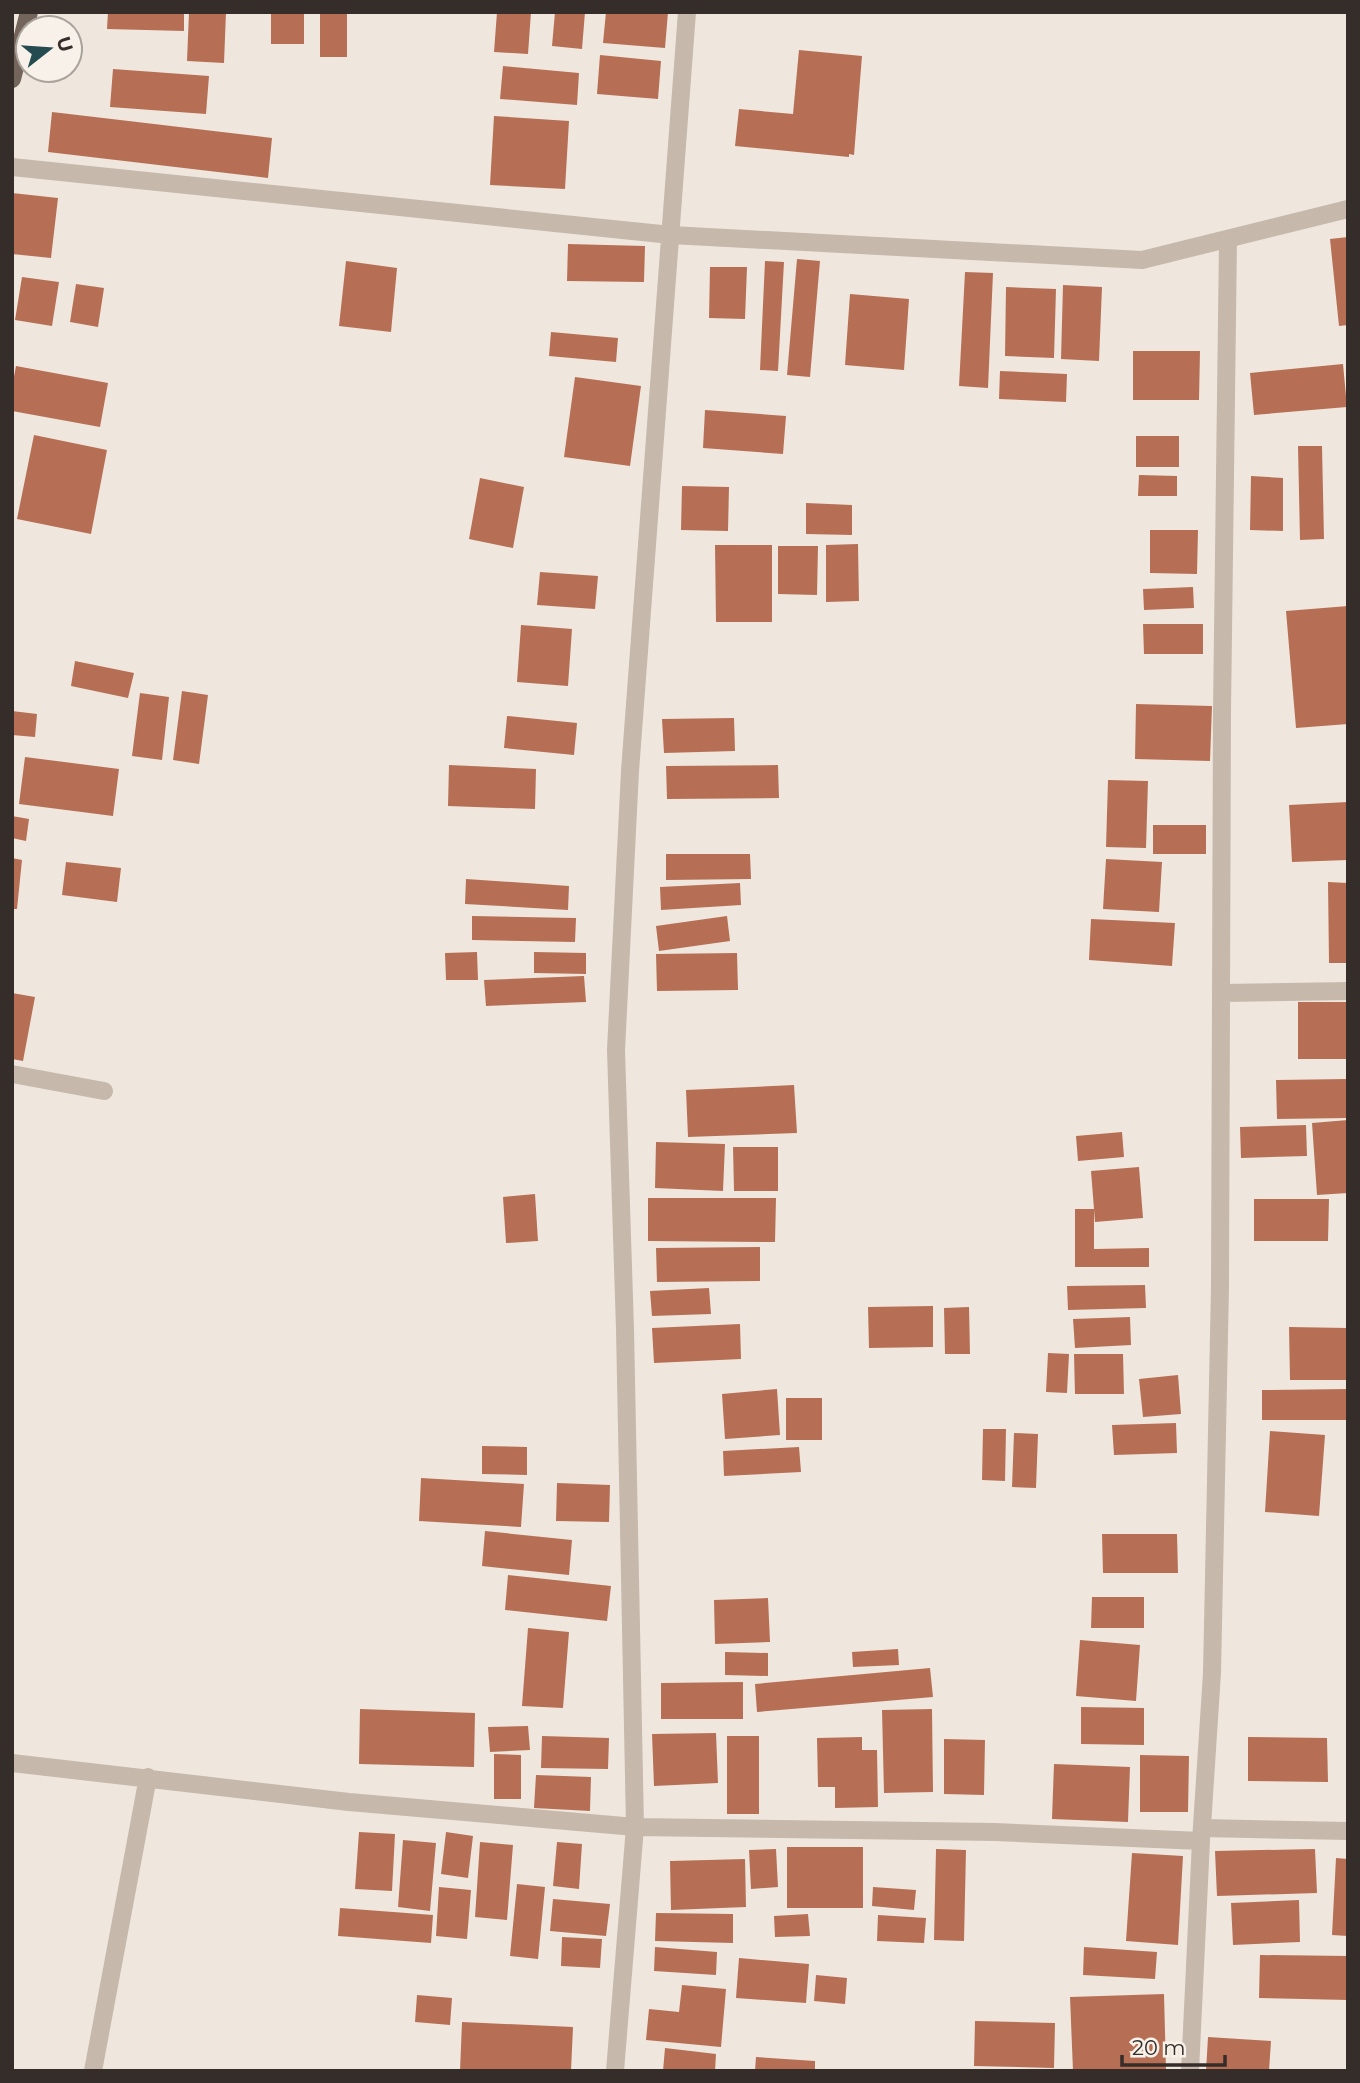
<svg xmlns="http://www.w3.org/2000/svg" width="1360" height="2083" viewBox="0 0 1360 2083" font-family="Montserrat,sans-serif">
	<style>
		.building { fill: #b66f54 }
		.lines { fill: none; stroke-linecap: round; stroke-linejoin: round }
		.minor { stroke: #c6b8ab; stroke-width: 18 }
		.major { stroke: #74655c; stroke-width: 18 }
	</style>
	<rect width="100%" height="100%" fill="#efe7dd"/>
	<!-- building -->
	<path class="building" d="M108 12H184V31L107 29Z
		M189 12H226L224 63 187 61Z
		M271 12H304V44H271Z
		M320 12H347V57H320Z
		M497 12H531L528 54 494 52Z
		M555 12H585L582 49 552 46Z
		M606 12H668L665 48 603 43Z
		M799 50 862 56 854 155 849 154V157L735 146 739 109 793 114Z
		M600 55 661 61 658 99 597 94Z
		M503 66 579 73 577 105 500 99Z
		M113 69 209 76 206 114 110 107Z
		M52 112 272 138 268 178 48 152Z
		M494 116 569 121 565 189 490 185Z
		M12 193 58 198 51 258 12 254Z
		M1348 237V325L1339 326 1330 239Z
		M568 244 645 246 644 282 567 281Z
		M797 259 820 261 810 377 787 375Z
		M346 261 397 268 391 332 339 326Z
		M765 261 784 262 778 371 760 370Z
		M710 267H747L745 319 709 318Z
		M965 272 993 273 988 388 959 386Z
		M22 277 59 282 52 326 15 320Z
		M76 284 104 288 98 327 70 322Z
		M1063 285 1102 287 1099 361 1061 359Z
		M1006 287 1056 289 1054 358 1005 356Z
		M850 294 909 299 904 370 845 365Z
		M551 332 618 338 616 362 549 356Z
		M1133 351H1200L1199 400H1133Z
		M1343 364 1347 407 1254 415 1250 373Z
		M16 366 108 383 100 427 12 411V387Z
		M1000 371 1067 374 1066 402 999 399Z
		M575 377 641 386 630 466 564 457Z
		M705 410 786 416 783 454 703 448Z
		M34 435 107 450 91 534 17 519Z
		M1136 436H1179V467H1136Z
		M1298 446H1322L1324 539 1300 540Z
		M1139 475 1177 476V496H1138Z
		M1251 476 1283 478V531L1250 530Z
		M480 478 524 487 513 548 469 539Z
		M682 486 729 487 728 531 681 530Z
		M806 503 852 505V535L806 534Z
		M1150 530H1198L1197 574 1150 573Z
		M858 544 859 601 826 602V545Z
		M715 545H772V622H716Z
		M778 546H818L817 595 778 594Z
		M540 572 598 576 595 609 537 605Z
		M1193 587 1194 608 1144 610 1143 589Z
		M1348 606V724L1296 728 1286 611Z
		M1143 624H1203V654H1144Z
		M521 625 572 629 568 686 517 682Z
		M75 661 134 673 128 698 71 686Z
		M182 691 208 695 199 764 173 760Z
		M140 693 169 697 162 760 132 756Z
		M1136 704 1212 706 1210 761 1135 759Z
		M12 711 37 714 35 737 12 735Z
		M507 716 577 723 574 755 504 748Z
		M734 718 735 751 664 753 662 719Z
		M25 757 119 769 113 816 19 804Z
		M449 765 536 769 535 809 448 806Z
		M778 765 779 798 667 799 666 766Z
		M1108 780 1148 781 1146 848 1106 847Z
		M1348 802V860L1292 862 1289 805Z
		M12 816 29 819 26 841 12 838Z
		M1153 825H1206V854H1153Z
		M666 854H750L751 879 666 880Z
		M12 858 22 860 17 909H12Z
		M1106 859 1162 862 1159 912 1103 909Z
		M66 862 121 868 117 902 62 895Z
		M466 879 569 886 568 910 465 904Z
		M1328 882 1348 883V963H1329Z
		M740 883 741 905 661 910 660 887Z
		M472 916 576 918 575 942 472 940Z
		M727 916 730 941 659 951 656 926Z
		M1091 919 1175 923 1172 966 1089 960Z
		M477 952 478 980H446L445 953Z
		M534 952 586 953V974L534 973Z
		M737 953 738 990 657 991 656 954Z
		M584 976 586 1002 486 1006 484 980Z
		M12 993 35 997 23 1061 12 1059Z
		M1298 1002H1348V1059H1298Z
		M1348 1079V1118L1277 1119 1276 1080Z
		M794 1085 797 1133 688 1137 686 1090Z
		M1348 1120V1193L1317 1195 1312 1123Z
		M1306 1125 1307 1156 1241 1158 1240 1127Z
		M1122 1132 1124 1157 1078 1161 1076 1136Z
		M656 1142 725 1144 723 1191 655 1188Z
		M733 1147H778V1191H734Z
		M1139 1167 1143 1218 1095 1222 1091 1171Z
		M535 1194 538 1241 506 1243 503 1197Z
		M648 1198H776L775 1242 648 1241Z
		M1254 1199H1329L1328 1241H1254Z
		M1075 1209H1094V1249L1149 1248V1267H1075Z
		M760 1247V1281L657 1282 656 1248Z
		M1145 1285 1146 1308 1068 1310 1067 1286Z
		M709 1288 711 1314 652 1316 650 1291Z
		M933 1306V1347L869 1348 868 1307Z
		M969 1307 970 1354H945L944 1308Z
		M1130 1317 1131 1345 1075 1348 1073 1319Z
		M740 1324 741 1359 654 1363 652 1328Z
		M1289 1327 1348 1328V1380H1290Z
		M1048 1353 1069 1354 1067 1393 1046 1392Z
		M1074 1354H1123L1124 1394H1075Z
		M1178 1375 1181 1414 1143 1417 1139 1379Z
		M777 1389 780 1435 725 1439 722 1394Z
		M1348 1389V1420H1262V1390Z
		M786 1398H822V1440H786Z
		M1176 1423 1177 1453 1114 1455 1112 1425Z
		M983 1429H1006L1005 1481 982 1480Z
		M1270 1431 1325 1435 1319 1516 1265 1512Z
		M1014 1433 1038 1434 1036 1488 1012 1487Z
		M482 1446 527 1447V1475L482 1474Z
		M799 1447 801 1472 724 1476 723 1451Z
		M421 1478 524 1484 521 1527 419 1521Z
		M557 1483 610 1485 609 1522 556 1521Z
		M485 1531 572 1540 569 1575 482 1566Z
		M1102 1534H1177L1178 1573H1103Z
		M508 1575 611 1586 607 1621 505 1610Z
		M1092 1597H1144V1628H1091Z
		M768 1598 770 1642 715 1644 714 1600Z
		M528 1628 569 1632 563 1708 522 1706Z
		M1080 1640 1140 1645 1136 1701 1076 1696Z
		M898 1649 899 1665 853 1667 852 1652Z
		M725 1652 768 1653V1676L725 1675Z
		M930 1668 933 1697 757 1712 755 1684Z
		M743 1682V1719H661V1683Z
		M1081 1707 1144 1708V1745L1081 1744Z
		M360 1709 475 1713 474 1767 359 1764Z
		M932 1709 933 1792 884 1793 882 1710Z
		M528 1726 530 1750 490 1752 488 1727Z
		M716 1733 718 1783 654 1786 652 1734Z
		M542 1736 609 1738 608 1769 541 1768Z
		M727 1736H759V1814H727Z
		M862 1737V1750H877L878 1807 835 1808V1787H818L817 1738Z
		M1248 1737 1327 1738 1328 1782 1248 1781Z
		M944 1739 985 1740 984 1795 944 1794Z
		M494 1754 521 1755V1799H494Z
		M1140 1755 1189 1756 1188 1812H1140Z
		M1054 1764 1130 1767 1128 1822 1052 1819Z
		M536 1775 591 1777 590 1811 534 1808Z
		M359 1832 395 1834 392 1891 355 1889Z
		M446 1832 473 1836 468 1878 441 1874Z
		M403 1840 436 1843 430 1911 398 1907Z
		M480 1842 513 1845 507 1920 475 1917Z
		M557 1842 582 1844 579 1889 553 1886Z
		M787 1847H863V1908H787Z
		M776 1849 778 1887 751 1889 749 1850Z
		M936 1849 966 1850 964 1941 934 1940Z
		M1315 1849 1317 1893 1217 1896 1215 1851Z
		M1132 1853 1183 1856 1178 1945 1126 1941Z
		M1336 1858 1348 1859V1936L1332 1935Z
		M745 1859 746 1907 671 1910 670 1861Z
		M517 1884 545 1887 538 1959 510 1956Z
		M439 1887 471 1890 467 1939 436 1936Z
		M873 1887 916 1890 914 1910 872 1906Z
		M553 1899 610 1904 606 1936 550 1931Z
		M1299 1900 1300 1942 1233 1945 1231 1903Z
		M340 1908 433 1915 431 1943 338 1936Z
		M656 1913 733 1914V1943L655 1941Z
		M808 1914 810 1936 775 1937 774 1916Z
		M878 1915 926 1918 924 1943 877 1941Z
		M562 1937 602 1939 600 1968 561 1966Z
		M655 1947 717 1952 716 1975 654 1971Z
		M1084 1947 1157 1952 1155 1979 1083 1975Z
		M1260 1955 1348 1956V2000L1259 1998Z
		M739 1958 809 1964 806 2003 736 1998Z
		M816 1975 847 1978 845 2004 814 2001Z
		M682 1985 726 1989 721 2047 646 2040 649 2009 679 2012Z
		M1164 1994 1166 2071H1073L1070 1997Z
		M417 1995 452 1998 450 2025 415 2022Z
		M975 2021 1055 2023 1054 2068 974 2066Z
		M462 2022 573 2027 571 2071H460Z
		M1208 2037 1271 2041 1269 2071H1206Z
		M665 2048 716 2054 715 2071H663Z
		M756 2057 815 2061V2071H755Z"/>
	<g class="lines">
		<!-- minor -->
		<path class="minor" d="M12 167 671 235 1142 260 1348 209
			M1222 993 1348 991
			M12 1074 104 1091
			M12 1763 349 1802 635 1827 995 1832 1201 1841
			M1202 1828 1348 1831
			M93 2071 148 1777
			M615 2071 635 1827 625 1329 616 1050 630 771 687 12
			M1190 2071 1201 1841 1212 1673 1220 1287 1222 712 1228 239"/>
		<!-- major -->
		<path class="major" d="M12 79 29 12"/>
	</g>
	<!-- border -->
	<rect width="1360" height="2083" fill="none" stroke="#342d29" stroke-width="28"/>
	<!-- north arrow -->
	<g transform="translate(49 49) rotate(73)"><circle r="33" fill="#f7f1e9" stroke="#a9a39c" stroke-width="2"/>
	<path d="M0-5L12 26L0 18L-12 26Z" fill="#244c50"/>
	<text y="-10" font-size="19" font-weight="bold" text-anchor="middle" fill="#342d29">U</text>
	</g>
	<!-- scale -->
	<path d="M1122 2055v10h103v-10" fill="none" stroke="#342d29" stroke-width="3.5"/>
	<text x="1132" y="2055" font-size="21" fill="#342d29" stroke="#f7f1e9" stroke-width="5" paint-order="stroke">20 m</text>
</svg>
